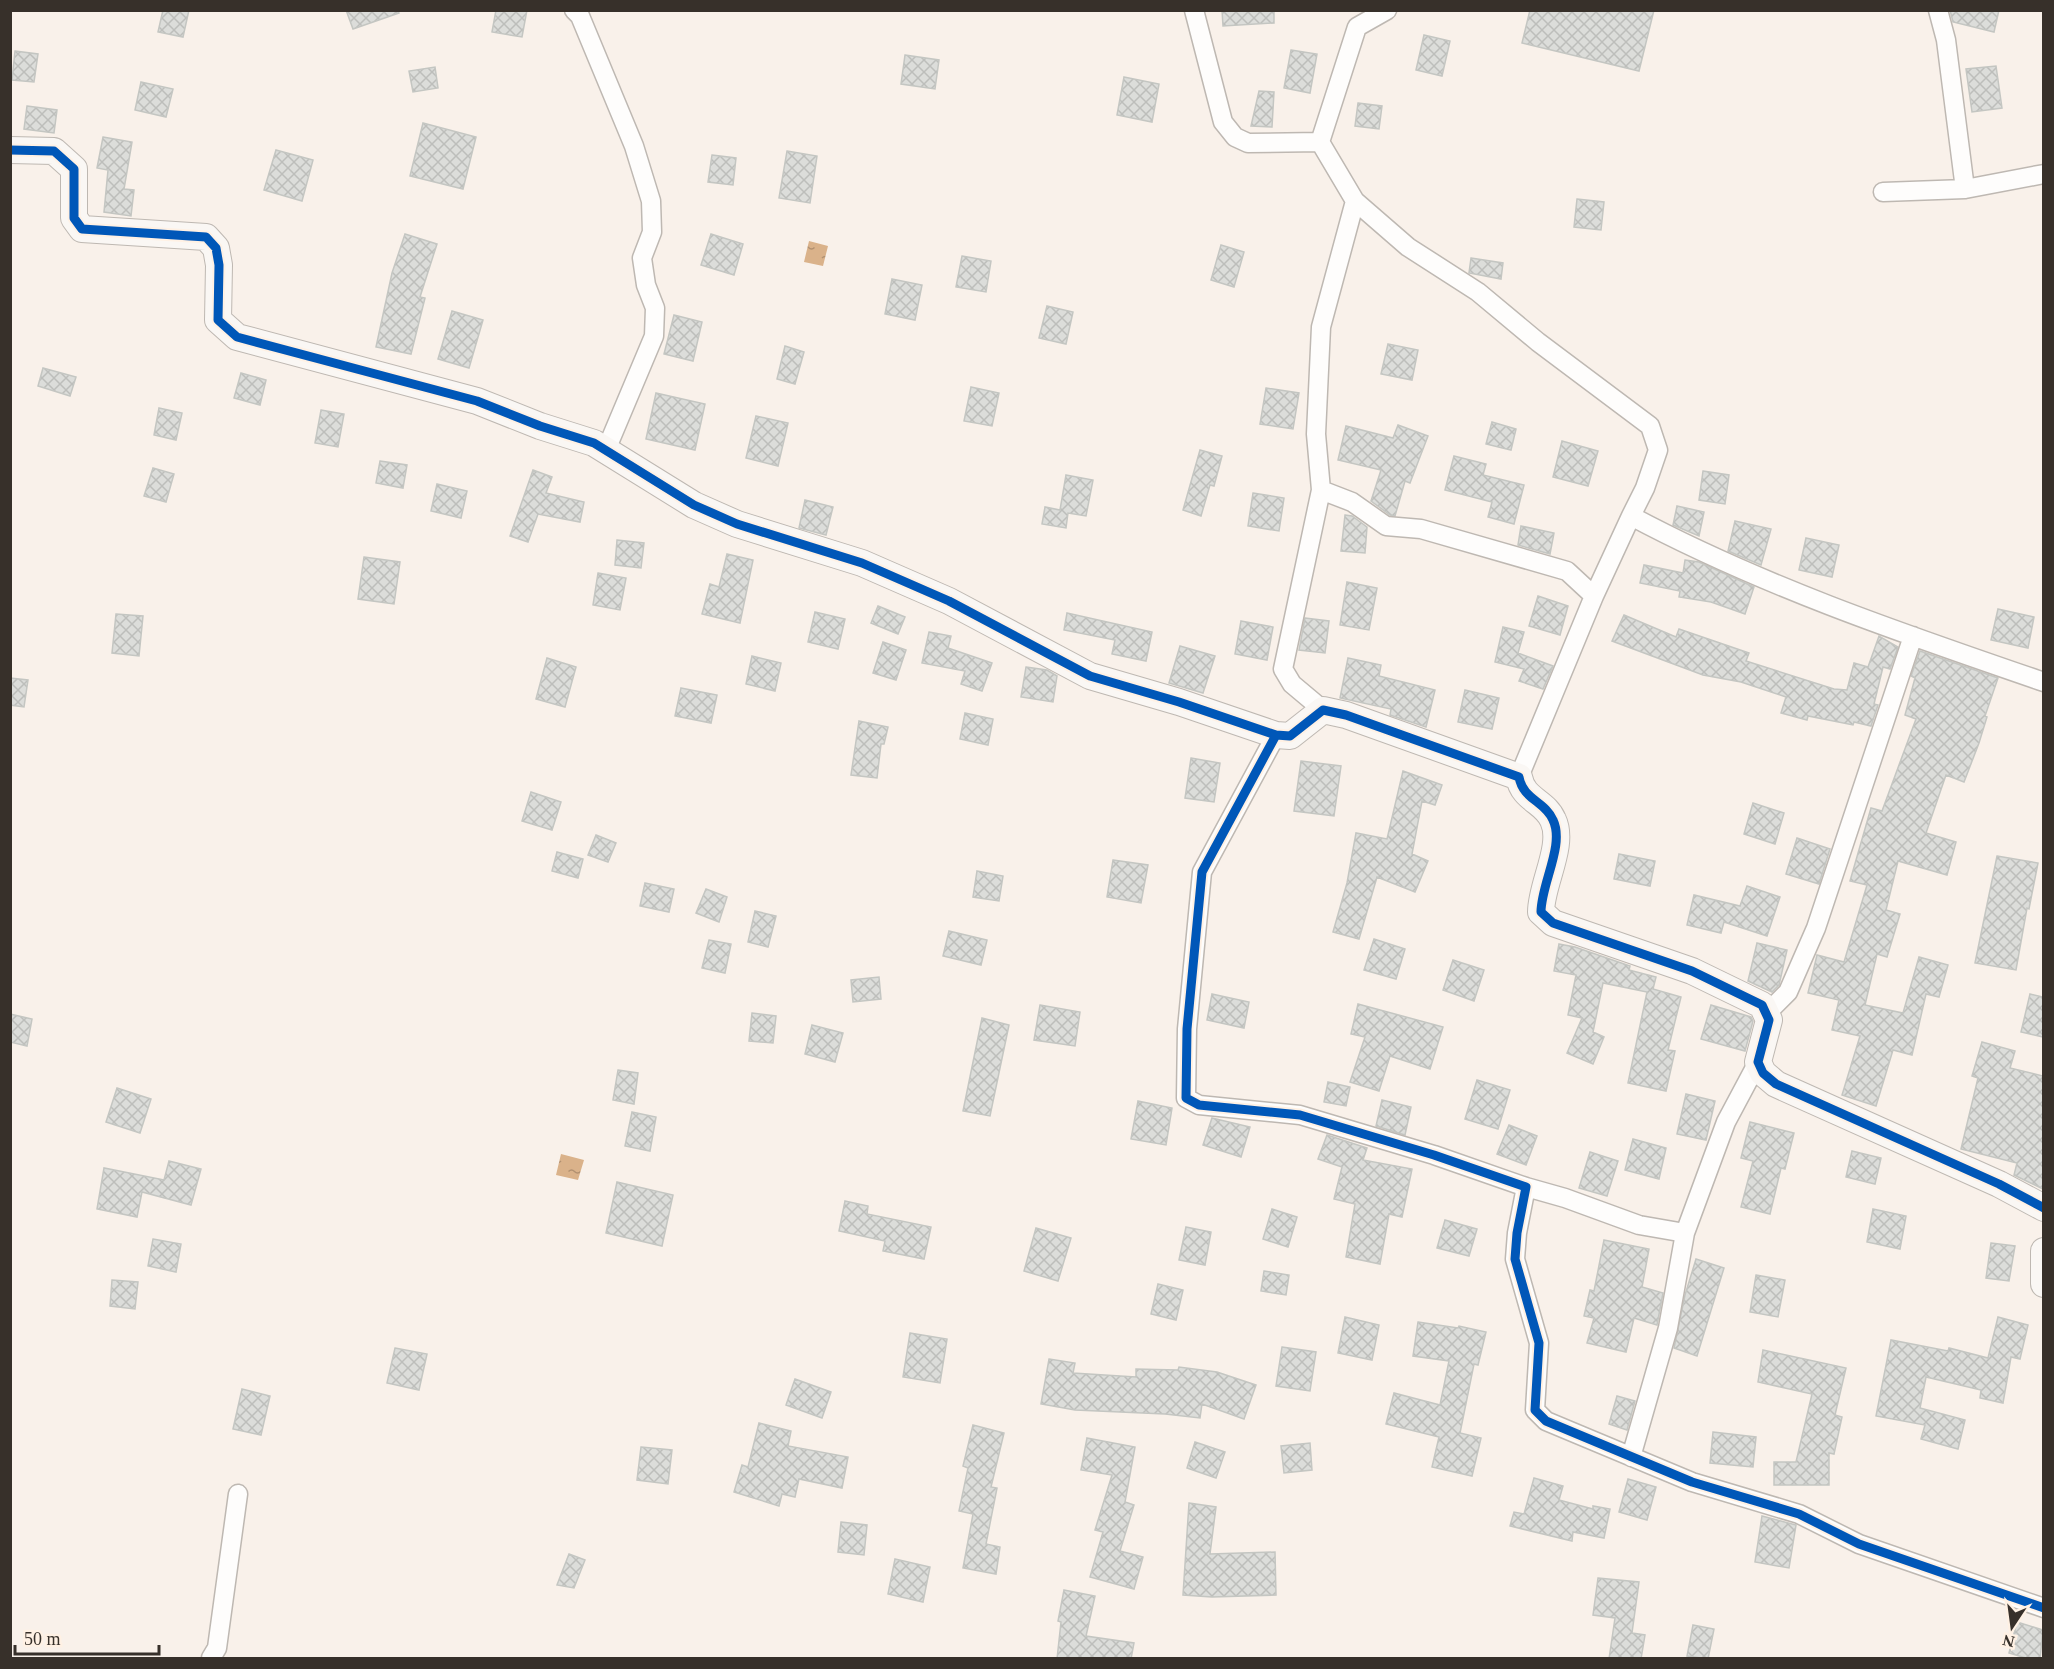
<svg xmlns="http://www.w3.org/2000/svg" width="2054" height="1669" viewBox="0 0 2054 1669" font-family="Georgia,serif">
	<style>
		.water { fill: url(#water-ripples) }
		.building { fill: url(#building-cross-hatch); stroke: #c4c6c2; stroke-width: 1.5 }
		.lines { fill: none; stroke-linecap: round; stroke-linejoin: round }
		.street-casing { stroke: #beb8b2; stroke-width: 21 }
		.secondary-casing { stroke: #beb8b2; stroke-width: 28 }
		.street { stroke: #fefdfc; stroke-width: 18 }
		.secondary { stroke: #faf7f4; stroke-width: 26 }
		.cycleway-casing { stroke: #fff1e4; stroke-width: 13 }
		.cycleway { stroke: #0057b8; stroke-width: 9 }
	</style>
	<defs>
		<pattern id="water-ripples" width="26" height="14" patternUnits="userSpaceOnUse" patternTransform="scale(1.5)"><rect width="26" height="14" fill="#dab28a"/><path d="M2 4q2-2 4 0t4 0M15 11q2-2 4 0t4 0" fill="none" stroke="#b29171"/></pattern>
		<pattern id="building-cross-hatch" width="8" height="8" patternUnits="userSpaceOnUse" patternTransform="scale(1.5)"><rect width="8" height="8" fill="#dcddda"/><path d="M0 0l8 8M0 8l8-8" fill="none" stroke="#bdbebb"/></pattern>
	</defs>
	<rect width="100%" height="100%" fill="#f9f1ea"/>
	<!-- water -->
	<path class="water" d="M809 241 828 246 823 266 804 262Z
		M561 1154 584 1160 578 1180 556 1175Z"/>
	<!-- building -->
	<path class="building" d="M163 10H189L183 37 158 32Z
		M346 10H398L399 13 353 29Z
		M496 10H527L522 37 492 32Z
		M1222 10H1274V23L1223 26Z
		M1530 10H1654L1639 71 1522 43Z
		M1950 10H1999L1994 32 1953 22Z
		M1424 35 1450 41 1442 76 1416 70Z
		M1291 50 1317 54 1310 93 1284 88Z
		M15 51 38 54 34 82 12 80Z
		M905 55 939 60 935 89 901 84Z
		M1996 66 2002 108 1972 112 1966 69Z
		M435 67 438 88 413 92 409 71Z
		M1124 77 1159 84 1152 122 1117 115Z
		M141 82 173 89 166 117 135 110Z
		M1259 91 1274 92 1272 127 1251 126Z
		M1358 103 1382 106 1379 129 1355 126Z
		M27 106 57 110 54 133 24 129Z
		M423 123 476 137 463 189 410 176Z
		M103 137 132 142 124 189 134 190 131 216 104 212 108 170 97 168Z
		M276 150 313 160 302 201 264 190Z
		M787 151 817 156 810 203 779 198Z
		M712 155 736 158 733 185 708 182Z
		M1577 199 1604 202 1601 230 1574 227Z
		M405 234 437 244 420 297 425 298 411 354 376 347 392 273Z
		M711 234 743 244 734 275 701 265Z
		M1221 245 1244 252 1234 287 1211 280Z
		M962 256 991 261 986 292 956 287Z
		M1471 258 1503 263 1501 279 1469 273Z
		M892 279 922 285 915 320 885 314Z
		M1047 306 1073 312 1066 344 1039 338Z
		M452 311 483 320 469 368 438 359Z
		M674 315 702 322 693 361 664 354Z
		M1388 344 1418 350 1412 380 1381 374Z
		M785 346 804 352 795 384 777 379Z
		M43 368 76 377 70 396 38 386Z
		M241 373 266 380 260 405 234 398Z
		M971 387 999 393 992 426 964 421Z
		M1266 388 1299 393 1293 429 1260 424Z
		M656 393 705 404 695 450 646 439Z
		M159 408 182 413 176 440 154 435Z
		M321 410 344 414 338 447 315 443Z
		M756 416 788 423 778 466 746 458Z
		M1492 422 1516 429 1511 450 1486 444Z
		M1398 425 1428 436 1410 483 1405 481 1395 516 1390 515 1371 501 1381 470 1338 460 1346 426 1393 438Z
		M1562 441 1598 451 1588 486 1553 477Z
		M1200 450 1222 456 1214 486 1210 485 1201 516 1183 510Z
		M1454 456 1486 464 1483 475 1524 485 1514 524 1488 517 1492 502 1445 490Z
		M380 461 407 465 403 488 376 483Z
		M153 468 174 474 166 502 144 496Z
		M533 470 552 477 546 493 584 502 580 522 538 514 528 542 510 536Z
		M1703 471 1729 475 1725 504 1699 500Z
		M1066 475 1093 480 1086 516 1068 513 1066 528 1042 524 1045 507 1060 510Z
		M437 484 467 491 461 518 431 511Z
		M1253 493 1284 498 1279 531 1248 526Z
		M805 500 833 507 826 535 799 528Z
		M1677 506 1704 512 1699 536 1673 525Z
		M1345 515 1352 516 1367 527 1365 553 1341 551Z
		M1735 521 1771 529 1761 565 1728 551Z
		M1521 526 1554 533 1550 554 1518 545Z
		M1806 538 1839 545 1832 577 1799 570Z
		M617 540 644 543 641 568 615 565Z
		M727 554 753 560 740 623 702 614 710 584 719 587Z
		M364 557 400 562 394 604 358 599Z
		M1685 560 1699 562 1754 587 1745 614 1711 602 1679 597 1680 591 1640 583 1644 565 1683 573Z
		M598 573 626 578 620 610 593 605Z
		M1347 582 1377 588 1369 630 1340 625Z
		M1538 596 1568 606 1560 635 1529 626Z
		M878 606 905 617 898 634 871 623Z
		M1998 609 2034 617 2028 648 1991 640Z
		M815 612 845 619 838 649 808 642Z
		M1067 613 1152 632 1146 661 1112 654 1115 640 1064 630Z
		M116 614 143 616 139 656 112 653Z
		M1624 615 1676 637 1679 629 1749 653 1746 661 1834 689 1847 690 1854 663 1868 667 1879 636 1898 647 1890 669 1883 667 1874 704 1878 705 1871 726 1854 722 1853 725 1808 716 1807 720 1781 713 1786 697 1741 682 1703 675 1612 641Z
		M1305 618 1329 621 1325 653 1299 650Z
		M1241 621 1273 627 1267 660 1235 654Z
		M1503 627 1524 632 1518 653 1553 666 1543 689 1519 681 1524 669 1495 662Z
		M929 632 951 636 948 648 992 663 982 691 961 684 965 671 922 663Z
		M883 642 906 650 896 680 873 673Z
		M1180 646 1215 656 1203 693 1169 683Z
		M1920 651 1998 678 1985 716 1987 717 1979 743 1964 782 1946 775 1926 833 1956 842 1947 875 1898 861 1886 910 1900 914 1887 957 1877 954 1865 1005 1903 1013 1919 957 1948 965 1939 997 1926 994 1912 1055 1893 1050 1876 1106 1842 1095 1860 1036 1832 1030 1839 1000 1808 993 1817 955 1844 962 1867 885 1850 881 1871 808 1882 811 1916 719 1905 715 1915 678 1911 676Z
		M752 656 781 663 775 691 746 684Z
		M547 658 576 667 565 707 536 699Z
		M1348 658 1381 665 1379 676 1435 690 1426 727 1390 715 1391 709 1340 698Z
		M1026 667 1047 670 1057 676 1053 702 1021 697Z
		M10 678 28 680 24 707 10 705Z
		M681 688 717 695 711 723 675 716Z
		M1465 690 1499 698 1492 729 1458 722Z
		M965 713 993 719 988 745 960 739Z
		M859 721 888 727 884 744H881L877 778 851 775Z
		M1191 758 1220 763 1214 802 1185 798Z
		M1301 761 1341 766 1334 816 1294 811Z
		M1403 771 1442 785 1435 805 1422 801 1412 854 1428 861 1415 892 1377 877 1359 939 1333 932 1347 883 1356 833 1387 839Z
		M531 792 561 802 552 830 522 821Z
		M1753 803 1784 813 1775 844 1744 834Z
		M596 835 616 843 608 862 588 855Z
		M1797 838 1830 849 1819 884 1786 874Z
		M557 852 583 859 578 878 552 871Z
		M1619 854 1655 861 1650 886 1614 879Z
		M1997 856 2038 863 2029 909 2027 908 2016 970 1975 963Z
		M1113 860 1148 865 1141 903 1107 897Z
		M977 871 1003 876 999 901 973 897Z
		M645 883 674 889 669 912 640 906Z
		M1747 886 1780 897 1767 936 1724 922 1721 933 1687 925 1694 895 1740 906Z
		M706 889 727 897 719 922 696 913Z
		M755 911 776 916 768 947 748 942Z
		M949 931 987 940 981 965 943 956Z
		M1374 939 1405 949 1396 979 1364 970Z
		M709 940 731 944 725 973 702 968Z
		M1757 943 1787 950 1779 985 1772 992 1748 981Z
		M1559 944 1575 947 1630 966 1629 970 1656 977 1653 989 1681 997 1668 1050 1675 1051 1666 1091 1628 1083 1647 992 1603 983 1593 1032 1604 1037 1593 1064 1567 1053 1582 1018 1568 1015 1576 975 1554 971Z
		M1453 960 1484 970 1474 1001 1443 990Z
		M879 977 881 999 853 1002 851 980Z
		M1212 994 1249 1002 1244 1028 1207 1020Z
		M2030 994 2043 997V1037L2021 1032Z
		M1358 1004 1443 1027 1430 1069 1390 1056 1379 1091 1350 1082 1365 1037 1351 1034Z
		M1040 1005 1080 1012 1075 1046 1034 1040Z
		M1711 1005 1751 1017 1753 1021 1745 1051 1701 1039Z
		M752 1013 776 1016 773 1043 749 1041Z
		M10 1014 32 1019 27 1046 10 1042Z
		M982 1018 1009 1025 990 1116 963 1111Z
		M812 1025 843 1033 835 1062 805 1054Z
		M1982 1042 2015 1051 2010 1068 2043 1076V1189L2014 1175 2017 1163 1961 1149 1978 1078 1972 1076Z
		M618 1070 638 1073 634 1104 613 1100Z
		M1477 1080 1510 1090 1498 1129 1465 1119Z
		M1328 1082 1350 1087 1346 1106 1324 1102Z
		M117 1088 151 1099 140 1133 106 1122Z
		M1686 1094 1715 1101 1706 1140 1677 1134Z
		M1382 1100 1411 1107 1405 1135 1376 1126Z
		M1138 1101 1172 1108 1166 1145 1131 1139Z
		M632 1112 656 1117 650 1151 625 1146Z
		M1212 1118 1250 1127 1241 1157 1203 1145Z
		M1750 1122 1794 1133 1785 1169 1781 1168 1770 1214 1741 1207 1753 1161 1741 1158Z
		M1509 1125 1537 1136 1526 1165 1497 1154Z
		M1327 1135 1367 1148 1363 1160 1412 1169 1402 1217 1389 1214 1380 1264 1346 1257 1355 1204 1334 1199 1342 1167 1318 1159Z
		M1633 1139 1666 1148 1659 1179 1625 1170Z
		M1852 1151 1881 1158 1875 1184 1846 1177Z
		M1590 1152 1618 1161 1607 1196 1579 1188Z
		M169 1161 201 1169 191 1205 142 1192 137 1217 97 1209 104 1168 164 1180Z
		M617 1182 673 1195 662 1246 606 1233Z
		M845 1201 868 1206 867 1214 931 1227 924 1259 883 1251 885 1241 839 1231Z
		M1272 1209 1297 1217 1288 1247 1263 1239Z
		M1873 1209 1906 1216 1900 1249 1867 1242Z
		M1445 1220 1477 1229 1469 1256 1437 1248Z
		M1186 1227 1211 1232 1205 1265 1179 1260Z
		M1036 1228 1071 1238 1058 1281 1024 1271Z
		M153 1239 181 1244 176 1272 148 1266Z
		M1604 1240 1649 1249 1642 1287 1663 1293 1657 1325 1634 1318 1626 1352 1587 1343 1594 1318 1584 1316 1590 1290 1594 1291Z
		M1991 1243 2015 1246 2009 1281 1986 1278Z
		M1696 1259 1724 1268 1697 1356 1674 1348 1685 1295Z
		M1264 1271 1289 1275 1286 1295 1261 1291Z
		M1756 1275 1785 1280 1778 1317 1750 1312Z
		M112 1280 138 1282 135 1309 110 1306Z
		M1158 1284 1183 1290 1176 1320 1151 1314Z
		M1345 1317 1379 1325 1372 1360 1338 1353Z
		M1998 1317 2028 1325 2020 1359 2011 1357 2003 1403 1980 1398 1981 1390 1926 1377 1920 1408 1965 1420 1958 1449 1921 1439 1925 1425 1876 1416 1891 1340 1948 1351 1949 1348 1988 1358Z
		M1418 1322 1458 1328 1459 1326 1486 1332 1478 1365 1474 1364 1460 1433 1481 1438 1472 1476 1432 1467 1439 1437 1386 1424 1394 1393 1440 1405 1449 1361 1413 1356Z
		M910 1333 947 1339 940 1383 903 1377Z
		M1282 1347 1316 1352 1310 1391 1276 1386Z
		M395 1348 427 1354 419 1390 387 1383Z
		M1763 1350 1846 1368 1835 1415 1842 1417 1834 1454 1829 1453V1485H1774V1462H1796L1812 1394 1758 1382Z
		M1049 1359 1075 1363 1073 1373 1136 1377V1369L1178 1370 1179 1367 1217 1372 1256 1385 1244 1419 1202 1404 1200 1418 1165 1414 1075 1410 1041 1404Z
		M795 1379 831 1392 822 1418 786 1405Z
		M242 1389 270 1396 261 1435 233 1429Z
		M1617 1396 1635 1401 1627 1430 1609 1424Z
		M759 1423 791 1431 788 1446 848 1457 842 1488 799 1479 795 1497 782 1494 779 1506 734 1492 742 1465 748 1467Z
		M973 1425 1004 1433 991 1487 997 1488 986 1544 1000 1547 996 1574 963 1568 973 1514 959 1511 968 1468 963 1466Z
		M1713 1432 1756 1437 1753 1467 1710 1463Z
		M1087 1438 1135 1447 1125 1502 1134 1505 1120 1551 1143 1557 1134 1589 1090 1577 1103 1532 1095 1530 1112 1475 1081 1470Z
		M1195 1442 1225 1452 1216 1478 1187 1468Z
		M1310 1443 1312 1470 1284 1473 1281 1446Z
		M641 1447 672 1450 668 1484 637 1480Z
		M1534 1478 1563 1486 1559 1500 1593 1509V1506L1610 1509 1604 1538 1573 1532 1572 1541 1510 1526 1514 1512 1524 1514Z
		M1628 1479 1656 1487 1647 1520 1619 1512Z
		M1189 1503 1216 1507 1210 1554 1275 1552 1276 1595 1212 1597 1183 1595Z
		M1762 1516 1796 1525 1789 1568 1755 1562Z
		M841 1522 867 1525 864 1555 838 1552Z
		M569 1554 585 1560 574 1588 557 1585Z
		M895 1559 930 1567 923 1602 888 1594Z
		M1598 1578 1639 1582 1632 1633 1645 1635 1641 1659H1609L1615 1618 1593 1615Z
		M1064 1590 1095 1596 1086 1636 1134 1643 1131 1659H1057L1061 1622 1058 1621Z
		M2017 1622 2043 1630 2040 1659H2029L2009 1653Z
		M1693 1625 1714 1629 1708 1659 1687 1656Z"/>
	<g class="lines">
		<!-- street casing -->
		<g class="street-casing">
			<path id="street" d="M574 10 580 16 634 146 651 201 652 232 642 258 646 285 655 308 654 336 606 450
				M1194 10 1223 122 1235 137 1248 143 1320 142
				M1387 10 1357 27 1320 142 1355 201 1408 247 1478 292 1538 342 1650 426 1658 450 1645 488 1631 516
				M1938 10 1946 40 1965 189
				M1883 192 1965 189 2044 174
				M1321 490 1352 502 1386 526 1421 529 1567 571 1594 596 1519 777
				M1594 596 1631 516C1762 586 1904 634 2044 682
				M1323 710 1292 684 1283 669 1321 490 1316 434 1321 327 1355 201
				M1276 735 1202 872 1187 1029 1186 1098 1199 1105 1300 1115 1434 1155 1526 1187 1517 1233 1515 1259 1539 1343 1535 1410 1546 1421 1692 1482 1799 1514 1859 1544 2044 1608
				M1768 1012 1788 992 1816 928 1913 636
				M1526 1187 1565 1198 1639 1225 1685 1233
				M1631 1457 1668 1328 1685 1233 1726 1122 1758 1062
				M211 1658 217 1648 238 1494"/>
		</g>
		<!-- secondary casing -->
		<g class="secondary-casing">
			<path id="secondary" d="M10 150 54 151 74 169V218L82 229 206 237 216 248 219 265 218 320 237 337 477 401 540 426 594 443 694 505 737 524 862 563 949 601 1090 676 1179 702 1276 735 1290 736 1323 710 1346 715 1519 777C1523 800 1545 801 1553 820 1565 845 1541 884 1541 912L1553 923 1692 971 1762 1005 1769 1020 1758 1062 1763 1073 1776 1084 1999 1184 2044 1208
				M2044 1251V1284"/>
		</g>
		<!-- street -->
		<use href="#street" class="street"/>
		<!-- secondary -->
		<use href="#secondary" class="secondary"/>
		<!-- cycleway casing -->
		<g class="cycleway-casing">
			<path id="cycleway" d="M10 150 54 151 74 169V218L82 229 206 237 216 248 219 265 218 320 237 337 477 401 540 426 594 443 694 505 737 524 862 563 949 601 1090 676 1179 702 1276 735 1290 736 1323 710 1346 715 1519 777C1523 800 1545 801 1553 820 1565 845 1541 884 1541 912L1553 923 1692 971 1762 1005 1769 1020 1758 1062 1763 1073 1776 1084 1999 1184 2044 1208
				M1276 735 1202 872 1187 1029 1186 1098 1199 1105 1300 1115 1434 1155 1526 1187 1517 1233 1515 1259 1539 1343 1535 1410 1546 1421 1692 1482 1799 1514 1859 1544 2044 1608"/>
		</g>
		<!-- cycleway -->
		<use href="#cycleway" class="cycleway"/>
	</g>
	<!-- border -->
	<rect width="2054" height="1669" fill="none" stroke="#37302a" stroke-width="24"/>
	<!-- north arrow -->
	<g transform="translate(2012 1627) rotate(193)" stroke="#fff1e4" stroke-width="4.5" paint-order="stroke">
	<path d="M0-4.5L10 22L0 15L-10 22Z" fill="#37302a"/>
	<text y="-9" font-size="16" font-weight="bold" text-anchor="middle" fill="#37302a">N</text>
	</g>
	<!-- scale -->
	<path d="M15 1645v9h144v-9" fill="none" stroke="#37302a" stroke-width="3"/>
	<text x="24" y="1645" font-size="18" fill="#37302a" stroke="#fff1e4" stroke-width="4.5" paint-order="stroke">50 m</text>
</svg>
